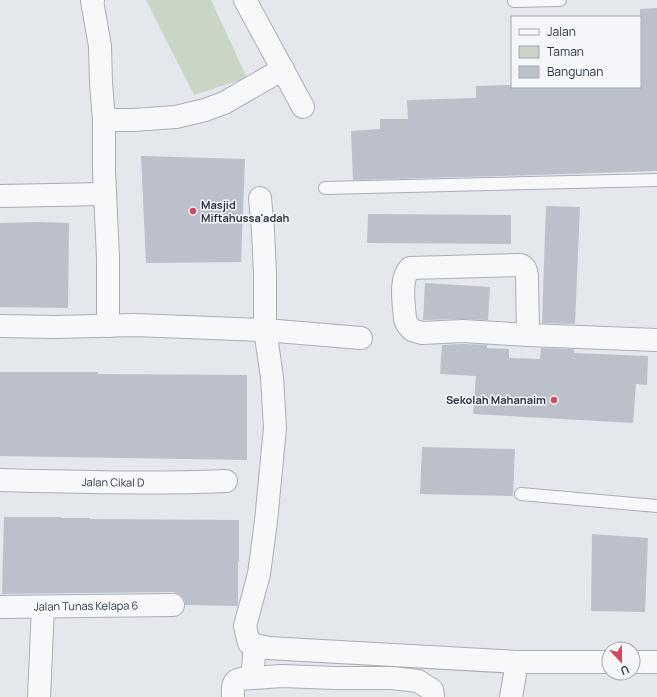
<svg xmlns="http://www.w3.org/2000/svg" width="657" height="697" viewBox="0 0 657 697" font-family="Manrope,sans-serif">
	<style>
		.green { fill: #c9d6c5 }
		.building { fill: #bbc0ca }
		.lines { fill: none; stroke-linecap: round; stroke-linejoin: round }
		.lane-casing { stroke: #a9aeb7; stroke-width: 14 }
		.street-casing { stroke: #a9aeb7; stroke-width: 24 }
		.lane { stroke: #f7f8fa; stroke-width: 12 }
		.street { stroke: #f7f8fa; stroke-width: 22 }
		.poi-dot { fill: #d1495b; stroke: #f4f6f9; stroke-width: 1.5 }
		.labels { text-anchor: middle; stroke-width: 3; stroke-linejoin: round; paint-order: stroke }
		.poi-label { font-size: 11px; font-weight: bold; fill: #2b3445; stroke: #f4f6f9; text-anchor: start }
		.street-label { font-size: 11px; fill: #2b3445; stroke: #f4f6f9 }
	</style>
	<rect width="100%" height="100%" fill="#e4e7ec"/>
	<!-- green -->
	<path class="green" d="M146 0H211L247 78 194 95Z"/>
	<!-- building -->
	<path class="building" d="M657 8V171L534 175 353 180 351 131 380 129V119H408L407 100 476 98V86L512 85V87H640V9Z
		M141 156 245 159 241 262 146 263Z
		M546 206 580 207 575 324 542 323Z
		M368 214 511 215V244L367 243Z
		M39 222 69 223 68 308 0 307V223Z
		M425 283 490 287 488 320 462 319 423 320Z
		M463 344 487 345V348L509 349V358L540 359 541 348 574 349V353L648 356 647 385 636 384 633 423 473 414 476 376 440 374 442 345Z
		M0 372H98V374L247 375V460L0 456Z
		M422 447 515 449 513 496 420 494Z
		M4 517H61V518H90V519L239 520V562H238V603L237 606 185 605 184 599 179 594 173 592 2 594Z
		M592 534 648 538 645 612 591 611Z"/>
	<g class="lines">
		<!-- lane casing -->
		<g class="lane-casing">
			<path id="lane" d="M514 1 560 0
				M325 188 657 180
				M521 494 657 506"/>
		</g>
		<!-- street casing -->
		<g class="street-casing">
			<g id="street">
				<path d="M93 0 92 1 100 46 101 83 104 120V170L108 258V326"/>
				<path d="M245 0 303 107"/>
				<path d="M104 120H133L176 117 205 110 224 103 283 69"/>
				<path d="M0 196 105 194"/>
				<path d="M260 198 263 230 265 275V330L272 377 275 428 266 521 259 574 245 626 247 635 249 643 255 645 268 648 517 662H609"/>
				<path d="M520 265C526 267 526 270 527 276L528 335 463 331 422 333 412 330 407 324 405 319C404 304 399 279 410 268Z"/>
				<path d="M0 326 56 327 135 325 265 330 361 338"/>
				<path d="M528 335 657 340"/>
				<path id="s1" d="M0 480C75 482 151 484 226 481"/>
				<path id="s2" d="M0 607 173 605"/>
				<path d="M255 645 252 678 282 676 335 678H392L418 681 432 690 433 697"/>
				<path d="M633 662H657"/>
				<path d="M39 697 43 607"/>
				<path d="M233 697C232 679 235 679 252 678"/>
				<path d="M511 697 517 662"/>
			</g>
		</g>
		<!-- lane -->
		<use href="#lane" class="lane"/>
		<!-- street -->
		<use href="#street" class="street"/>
	</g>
	<!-- markers -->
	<g class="poi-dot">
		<circle cx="193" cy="211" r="4"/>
		<circle cx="554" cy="400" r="4"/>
	</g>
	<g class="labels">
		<!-- poi labels -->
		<g class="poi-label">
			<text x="201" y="209">Masjid<tspan x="201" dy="13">Miftahussa'adah</tspan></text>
			<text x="546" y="404" text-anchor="end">Sekolah Mahanaim</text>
		</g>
		<!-- street labels -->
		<g class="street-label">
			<text dy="4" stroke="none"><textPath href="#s1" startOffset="113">Jalan Cikal D</textPath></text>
			<text dy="4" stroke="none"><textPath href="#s2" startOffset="86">Jalan Tunas Kelapa 6</textPath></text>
		</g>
	</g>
	<!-- legend -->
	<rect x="511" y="16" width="130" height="72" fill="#f4f6f9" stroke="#a4a8b1"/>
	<rect x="519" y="29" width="20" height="6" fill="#f7f8fa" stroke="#a4a8b1"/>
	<text x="547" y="36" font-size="12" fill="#2b3445">Jalan</text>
	<rect x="519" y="46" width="20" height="12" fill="#c9d6c5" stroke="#a4a8b1"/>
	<text x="547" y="56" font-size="12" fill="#2b3445">Taman</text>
	<rect x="519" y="66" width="20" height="12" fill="#bbc0ca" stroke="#a4a8b1"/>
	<text x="547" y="76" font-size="12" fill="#2b3445">Bangunan</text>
	<!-- north arrow -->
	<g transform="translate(621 661) rotate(158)"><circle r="19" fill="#f4f6f9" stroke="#a4a8b1"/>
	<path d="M0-3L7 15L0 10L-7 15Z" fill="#d1495b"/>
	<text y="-6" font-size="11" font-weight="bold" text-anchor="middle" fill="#2b3445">U</text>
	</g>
</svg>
